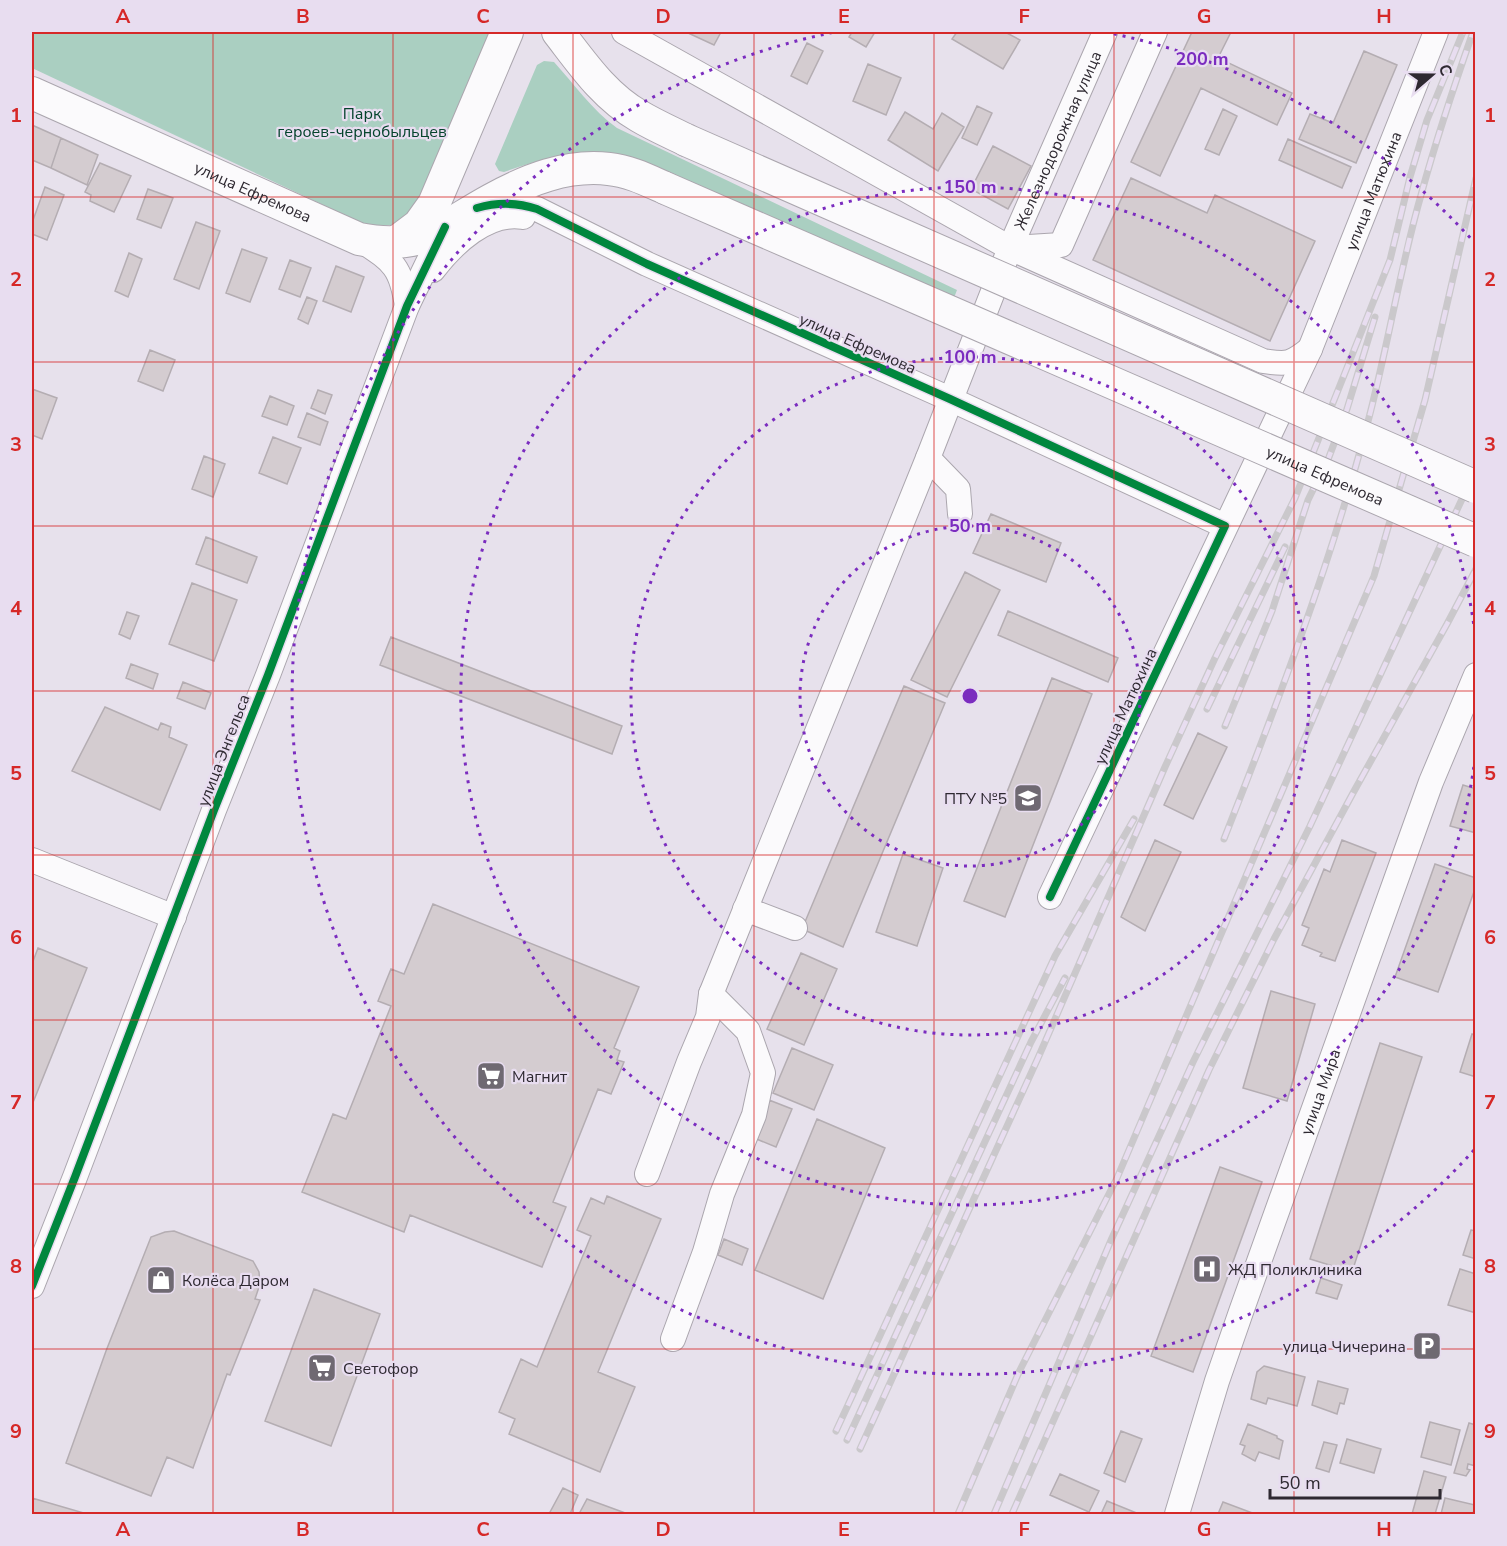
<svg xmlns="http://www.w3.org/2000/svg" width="1507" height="1546" viewBox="0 0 1507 1546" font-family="'Nunito Sans',sans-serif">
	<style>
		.green { fill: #aacfc1 }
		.building { fill: #d4ccd0; stroke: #b4adb2; stroke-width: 1.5 }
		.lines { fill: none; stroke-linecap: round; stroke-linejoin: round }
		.minor-casing { stroke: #aba6ae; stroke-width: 26 }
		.major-casing { stroke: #aba6ae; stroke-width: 34 }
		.minor { stroke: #fbfafc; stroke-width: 24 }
		.major { stroke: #fbfafc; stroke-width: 32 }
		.rail-casing { stroke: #cac8cb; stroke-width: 7 }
		.rail { stroke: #e8ddf0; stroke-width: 4.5; stroke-dasharray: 14; stroke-linecap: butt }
		.major-bridge-casing { stroke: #aba6ae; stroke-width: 34; stroke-linecap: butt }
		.major-bridge { stroke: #fbfafc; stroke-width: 32 }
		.cycleway-casing { stroke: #e8ddf0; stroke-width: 11 }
		.cycleway { stroke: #00873e; stroke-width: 8 }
		.grid { fill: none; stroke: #d62828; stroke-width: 1.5; stroke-opacity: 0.55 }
		.ring { fill: none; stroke: #7b2cbf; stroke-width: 3; stroke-dasharray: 3 6 }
		.labels { text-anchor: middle; stroke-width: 4.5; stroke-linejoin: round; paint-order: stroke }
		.park-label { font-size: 16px; fill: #04432c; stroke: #e8ddf0 }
		.street-label { font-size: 16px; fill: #2e2931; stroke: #e8ddf0 }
		.poi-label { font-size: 16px; fill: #2e2931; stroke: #e8ddf0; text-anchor: start }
		.centre { fill: #7b2cbf; stroke: #e8ddf0; stroke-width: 3 }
		.ring-label { font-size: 18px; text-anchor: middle; font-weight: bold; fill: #7b2cbf; stroke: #e8ddf0; stroke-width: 4.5; stroke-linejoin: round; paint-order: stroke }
		.neatline { fill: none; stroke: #d62828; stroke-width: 2 }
		.grid-label { font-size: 20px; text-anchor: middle; font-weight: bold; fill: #d62828 }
	</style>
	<rect width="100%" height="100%" fill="#e7e1ec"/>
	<!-- green -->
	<path class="green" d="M32 32H497L412 217 392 225 368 226 32 68Z
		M544 61 554 62C575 85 591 109 617 128L957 290 952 303 634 159C589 143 547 157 504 172L499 171 495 164 537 65Z"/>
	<!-- building -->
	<path class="building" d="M686 32H721L714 45Z
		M852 32H875L866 47 849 37Z
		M957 32H1005L1020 40 1003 69 952 39Z
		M1192 32H1231L1218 58 1292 93 1277 125 1201 88 1160 176 1131 162Z
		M807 43 823 51 807 84 791 76Z
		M1364 51 1397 65 1356 163 1299 139 1310 114 1333 123Z
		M868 64 901 78 886 115 853 101Z
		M977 106 992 113 977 145 962 138Z
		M1223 109 1237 116 1219 155 1205 149Z
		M905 112 933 129 942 113 964 127 938 171 888 140Z
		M32 125 61 138 51 168 32 160 33 150 32 149Z
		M61 138 98 155 87 185 51 168Z
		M1288 139 1351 167 1342 188 1279 160Z
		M993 146 1031 166 1008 209 971 189Z
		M100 163 131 176 114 212 90 201 91 195 85 192Z
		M1131 178 1207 213 1215 195 1315 241 1270 341 1093 260Z
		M45 187 64 195 47 240 32 234V223Z
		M148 189 173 198 161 228 137 219Z
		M196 222 220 231 199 289 174 279Z
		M242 249 267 258 250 302 226 293Z
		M129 253 142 259 128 297 115 291Z
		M290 260 311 268 300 297 279 289Z
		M336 266 364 277 351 312 323 301Z
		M307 297 317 301 308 324 298 319Z
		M150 350 175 360 163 391 138 381Z
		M32 389 57 398 42 439 32 435Z
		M318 390 332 395 325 414 311 408Z
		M270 396 294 406 287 425 262 416Z
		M307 413 328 422 320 445 298 437Z
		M273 437 301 448 287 484 259 473Z
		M204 456 225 464 213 497 192 489Z
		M991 514 1061 543 1046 582 973 553Z
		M206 537 257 557 247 583 196 564Z
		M965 572 1000 590 947 697 911 680Z
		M192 583 237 600 214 661 169 644Z
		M1008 611 1118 658 1108 682 998 635Z
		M127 612 139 616 130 639 119 634Z
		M391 637 622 726 612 754 380 665Z
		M131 664 158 674 153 689 126 678Z
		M1052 678 1092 694 1005 917 964 901Z
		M183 682 211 693 205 709 177 698Z
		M904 686 945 703 843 947 802 929Z
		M105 707 158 730 161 723 171 727 169 737 187 745 160 810 72 771Z
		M1198 733 1227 747 1193 819 1164 805Z
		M1463 785 1476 789V833L1450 826Z
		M1155 840 1181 852 1145 931 1121 917Z
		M1342 840 1376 853 1335 961 1320 956 1322 953 1302 945 1309 928 1302 925 1324 869 1330 872Z
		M903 854 943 868 917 946 876 932Z
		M1435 864 1476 878V886L1438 992 1395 977Z
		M433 904 639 987 614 1048 620 1051 617 1060 624 1062 611 1094 598 1089 553 1202 566 1207 542 1267 410 1215 404 1232 302 1192 333 1114 346 1119 391 1006 378 1001 391 969 404 974Z
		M38 948 87 968 32 1105V964Z
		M801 953 837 969 804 1045 767 1029Z
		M1271 991 1315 1004 1287 1101 1243 1088Z
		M1472 1034 1476 1035V1077L1460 1072Z
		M1380 1043 1422 1057 1352 1272 1310 1259Z
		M792 1048 833 1065 814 1110 773 1093Z
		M769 1100 792 1109 776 1147 754 1138Z
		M817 1119 885 1148 823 1299 755 1270Z
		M1220 1167 1262 1182 1193 1372 1151 1356Z
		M607 1196 661 1219 598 1372 635 1387 600 1472 509 1434 515 1419 499 1412 521 1359 537 1367 591 1236 577 1230 591 1198 604 1204Z
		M1471 1230 1476 1231V1259L1463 1255Z
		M174 1231 253 1261 259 1272 260 1284 255 1299 260 1300 230 1375 227 1374 193 1468 167 1457 151 1496 66 1463 106 1351 151 1237 165 1232Z
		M724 1239 748 1249 742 1265 718 1255Z
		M1460 1269 1476 1274V1313L1448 1305Z
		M1321 1278 1342 1285 1337 1299 1316 1293Z
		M314 1289 380 1314 331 1446 265 1421Z
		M1264 1366 1305 1377 1297 1406 1268 1398 1266 1404 1251 1399 1257 1372Z
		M1318 1381 1348 1389 1344 1404 1340 1403 1337 1414 1312 1405Z
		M1430 1422 1460 1430 1451 1465 1421 1457Z
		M1469 1423 1476 1425V1466L1468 1464 1467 1469 1470 1470 1466 1476 1454 1473Z
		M1248 1424 1277 1436V1438L1283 1441 1279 1459 1259 1452 1255 1461 1242 1454 1245 1446 1240 1444Z
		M1121 1431 1142 1439 1125 1482 1104 1473Z
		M1347 1439 1381 1449 1374 1473 1340 1463Z
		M1324 1442 1337 1445 1329 1472 1316 1468Z
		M1424 1471 1446 1477 1435 1514H1412Z
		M1060 1474 1099 1491 1089 1512 1050 1495Z
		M563 1488 578 1495 570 1514H549Z
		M32 1498 87 1514H89H32Z
		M1445 1498 1475 1505 1473 1514H1441Z
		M587 1499 628 1514H579Z
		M1107 1501 1139 1514H1101Z
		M1223 1502 1255 1514H1218Z"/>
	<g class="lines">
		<!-- minor casing -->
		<g class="minor-casing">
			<g id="minor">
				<path d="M624 32 1010 248 1263 361C1288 365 1291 364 1310 349"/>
				<path d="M486 206 513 203 537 209 647 264 950 399 1225 526"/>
				<path d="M359 239C392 261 401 265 407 306"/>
				<path d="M1013 248 1061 245 1155 32"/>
				<path d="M433 270C453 244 487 211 523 217"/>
				<path d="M928 458 958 489 960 514"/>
				<path d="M32 860 174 917"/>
				<path id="s1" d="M1050 897 1310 349 1436 32"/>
				<path d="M745 909 795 928"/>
				<path id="s2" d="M647 1174 689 1062 708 1017 711 994 928 458 1010 248 1105 32"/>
				<path d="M32 1286 75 1177 214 810 268 675 407 306 445 227"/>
				<path d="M673 1339 705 1252 722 1194 754 1115 763 1073 748 1031 711 994"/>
				<path id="s3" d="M1177 1514 1217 1381 1242 1309 1431 782 1476 675"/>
			</g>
		</g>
		<!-- major casing -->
		<g class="major-casing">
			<g id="major">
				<path d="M558 32C582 63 604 96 639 116 654 125 670 132 686 140"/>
				<path id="s4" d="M32 93 359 239C422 251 440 228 491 200 527 180 567 164 609 169 629 171 647 180 665 188"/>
				<path d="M399 240 419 225 434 204 507 32"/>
			</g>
		</g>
		<!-- minor -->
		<use href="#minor" class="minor"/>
		<!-- major -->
		<use href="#major" class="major"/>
		<!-- rail casing -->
		<g class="rail-casing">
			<path id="rail" d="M1207 709 1285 547
				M1225 726 1272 611 1308 500 1329 457 1347 409 1375 317
				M1224 839C1277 704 1329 569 1366 429 1387 352 1399 272 1421 195 1436 140 1454 86 1473 32
				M836 1431 1055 956 1134 819
				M847 1440 1031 1042 1065 978
				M860 1449 1038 1058 1165 767 1215 658 1295 498 1390 260 1410 177 1427 120 1463 32
				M958 1514 1019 1372 1117 1178 1374 576 1425 400 1476 178
				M994 1514 1112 1238 1193 1062 1310 826 1476 469
				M1012 1514 1209 1070 1274 939 1353 793 1447 624 1476 569"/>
		</g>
		<!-- rail -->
		<use href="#rail" class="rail"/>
		<!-- major-bridge casing -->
		<g class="major-bridge-casing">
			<g id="major-bridge">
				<path d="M686 140 1476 487"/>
				<path id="s5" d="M665 188 1476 541"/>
			</g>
		</g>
		<!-- major-bridge -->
		<use href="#major-bridge" class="major-bridge"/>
		<!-- cycleway casing -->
		<g class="cycleway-casing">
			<path id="cycleway" d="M477 208C498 202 516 202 537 209L647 264 950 399 1225 526 1050 897
				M32 1286 75 1177 214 810 268 675 407 306 445 227"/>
		</g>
		<!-- cycleway -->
		<use href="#cycleway" class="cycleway"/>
	</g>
	<!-- grid -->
	<path class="grid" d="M213 32V1514M393 32V1514M573 32V1514M754 32V1514M934 32V1514M1114 32V1514M1294 32V1514M32 197H1476M32 362H1476M32 526H1476M32 691H1476M32 855H1476M32 1020H1476M32 1184H1476M32 1349H1476"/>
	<!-- distance rings -->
	<g class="ring">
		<circle cx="970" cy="696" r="170"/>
		<circle cx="970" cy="696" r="339"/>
		<path d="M1475 758A509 509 0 1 1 1475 634"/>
		<path d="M1474 1150A678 678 0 1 1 835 32M1105 32A678 678 0 0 1 1474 242"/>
	</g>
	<!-- icons -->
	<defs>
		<g id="university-square" transform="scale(1.5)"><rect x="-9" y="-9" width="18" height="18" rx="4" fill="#6f6972" stroke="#e8ddf0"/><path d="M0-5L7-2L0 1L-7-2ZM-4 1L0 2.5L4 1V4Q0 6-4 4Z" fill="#fff"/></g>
		<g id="supermarket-square" transform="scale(1.5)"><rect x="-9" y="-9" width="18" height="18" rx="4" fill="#6f6972" stroke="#e8ddf0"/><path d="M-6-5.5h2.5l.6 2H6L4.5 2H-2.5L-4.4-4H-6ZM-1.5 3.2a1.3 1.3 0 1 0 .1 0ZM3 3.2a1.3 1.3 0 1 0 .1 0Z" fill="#fff"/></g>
		<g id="hospital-square" transform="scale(1.5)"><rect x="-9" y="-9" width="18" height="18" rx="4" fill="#6f6972" stroke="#e8ddf0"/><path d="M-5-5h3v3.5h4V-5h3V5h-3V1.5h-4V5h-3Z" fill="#fff"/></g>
		<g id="shop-square" transform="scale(1.5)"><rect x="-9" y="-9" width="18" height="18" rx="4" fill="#6f6972" stroke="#e8ddf0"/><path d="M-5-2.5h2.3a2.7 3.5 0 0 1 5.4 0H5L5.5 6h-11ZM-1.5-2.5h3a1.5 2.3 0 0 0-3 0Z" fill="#fff"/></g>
		<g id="parking-square" transform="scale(1.5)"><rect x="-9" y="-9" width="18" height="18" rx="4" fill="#6f6972" stroke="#e8ddf0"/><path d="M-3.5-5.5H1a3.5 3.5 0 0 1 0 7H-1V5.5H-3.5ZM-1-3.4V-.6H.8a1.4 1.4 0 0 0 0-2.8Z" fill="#fff"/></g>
	</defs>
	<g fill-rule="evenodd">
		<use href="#university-square" x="1028" y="798"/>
		<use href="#supermarket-square" x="491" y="1076"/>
		<use href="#hospital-square" x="1207" y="1269"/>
		<use href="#shop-square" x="161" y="1280"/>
		<use href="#parking-square" x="1427" y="1346"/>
		<use href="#supermarket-square" x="322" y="1368"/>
	</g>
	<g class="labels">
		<!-- park labels -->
		<g class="park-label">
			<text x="362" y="119">Парк<tspan x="362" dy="18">героев-чернобыльцев</tspan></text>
		</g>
		<!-- street labels -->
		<g class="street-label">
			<text dy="6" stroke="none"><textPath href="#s2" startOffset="1113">Железнодорожная улица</textPath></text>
			<text dy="6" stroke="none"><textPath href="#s1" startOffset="777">улица Матюхина</textPath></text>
			<text dy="6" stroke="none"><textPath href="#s4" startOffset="242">улица Ефремова</textPath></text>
			<text transform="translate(858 343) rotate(24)" y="6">улица Ефремова</text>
			<text dy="6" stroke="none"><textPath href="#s5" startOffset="720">улица Ефремова</textPath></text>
			<text transform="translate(1125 706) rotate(-65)" y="6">улица Матюхина</text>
			<text transform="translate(223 750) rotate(-69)" y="6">улица Энгельса</text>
			<text dy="6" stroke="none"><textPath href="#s3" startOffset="446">улица Мира</textPath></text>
		</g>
		<!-- poi labels -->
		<g class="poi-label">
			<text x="1007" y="804" text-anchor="end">ПТУ №5</text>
			<text x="512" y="1082">Магнит</text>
			<text x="1228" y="1275">ЖД Поликлиника</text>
			<text x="182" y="1286">Колёса Даром</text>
			<text x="1406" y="1352" text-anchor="end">улица Чичерина</text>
			<text x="343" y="1374">Светофор</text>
		</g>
	</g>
	<circle cx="970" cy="696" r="9" class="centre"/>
	<g class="ring-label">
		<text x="1202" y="65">200 m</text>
		<text x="970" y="193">150 m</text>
		<text x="970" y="363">100 m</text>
		<text x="970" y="532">50 m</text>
	</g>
	<!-- border -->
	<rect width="1507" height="1546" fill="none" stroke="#e8ddf0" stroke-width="66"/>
	<!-- north arrow -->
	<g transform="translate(1432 75) rotate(70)" stroke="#e8ddf0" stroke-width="4.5" paint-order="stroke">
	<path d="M0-4.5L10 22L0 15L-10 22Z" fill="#2e2931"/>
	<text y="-9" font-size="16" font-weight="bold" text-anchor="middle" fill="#2e2931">С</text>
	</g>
	<!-- scale -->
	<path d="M1270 1489v9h170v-9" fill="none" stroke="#2e2931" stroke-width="3"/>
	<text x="1279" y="1489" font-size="18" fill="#2e2931" stroke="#e8ddf0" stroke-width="4.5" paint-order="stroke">50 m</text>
	<rect x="33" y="33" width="1441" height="1480" class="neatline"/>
	<g class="grid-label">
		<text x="123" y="23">A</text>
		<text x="303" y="23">B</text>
		<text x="483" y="23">C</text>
		<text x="663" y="23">D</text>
		<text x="844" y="23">E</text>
		<text x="1024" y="23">F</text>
		<text x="1204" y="23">G</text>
		<text x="1384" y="23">H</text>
		<text x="16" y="122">1</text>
		<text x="1490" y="122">1</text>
		<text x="16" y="286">2</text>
		<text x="1490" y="286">2</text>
		<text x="16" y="451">3</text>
		<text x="1490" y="451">3</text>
		<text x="16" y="615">4</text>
		<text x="1490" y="615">4</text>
		<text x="16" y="780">5</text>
		<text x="1490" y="780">5</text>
		<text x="16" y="944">6</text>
		<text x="1490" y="944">6</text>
		<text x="16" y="1109">7</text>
		<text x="1490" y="1109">7</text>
		<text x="16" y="1273">8</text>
		<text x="1490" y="1273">8</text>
		<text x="16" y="1438">9</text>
		<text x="1490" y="1438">9</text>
		<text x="123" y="1536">A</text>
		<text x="303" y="1536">B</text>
		<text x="483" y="1536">C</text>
		<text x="663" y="1536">D</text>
		<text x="844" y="1536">E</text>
		<text x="1024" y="1536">F</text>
		<text x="1204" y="1536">G</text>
		<text x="1384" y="1536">H</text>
	</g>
</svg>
